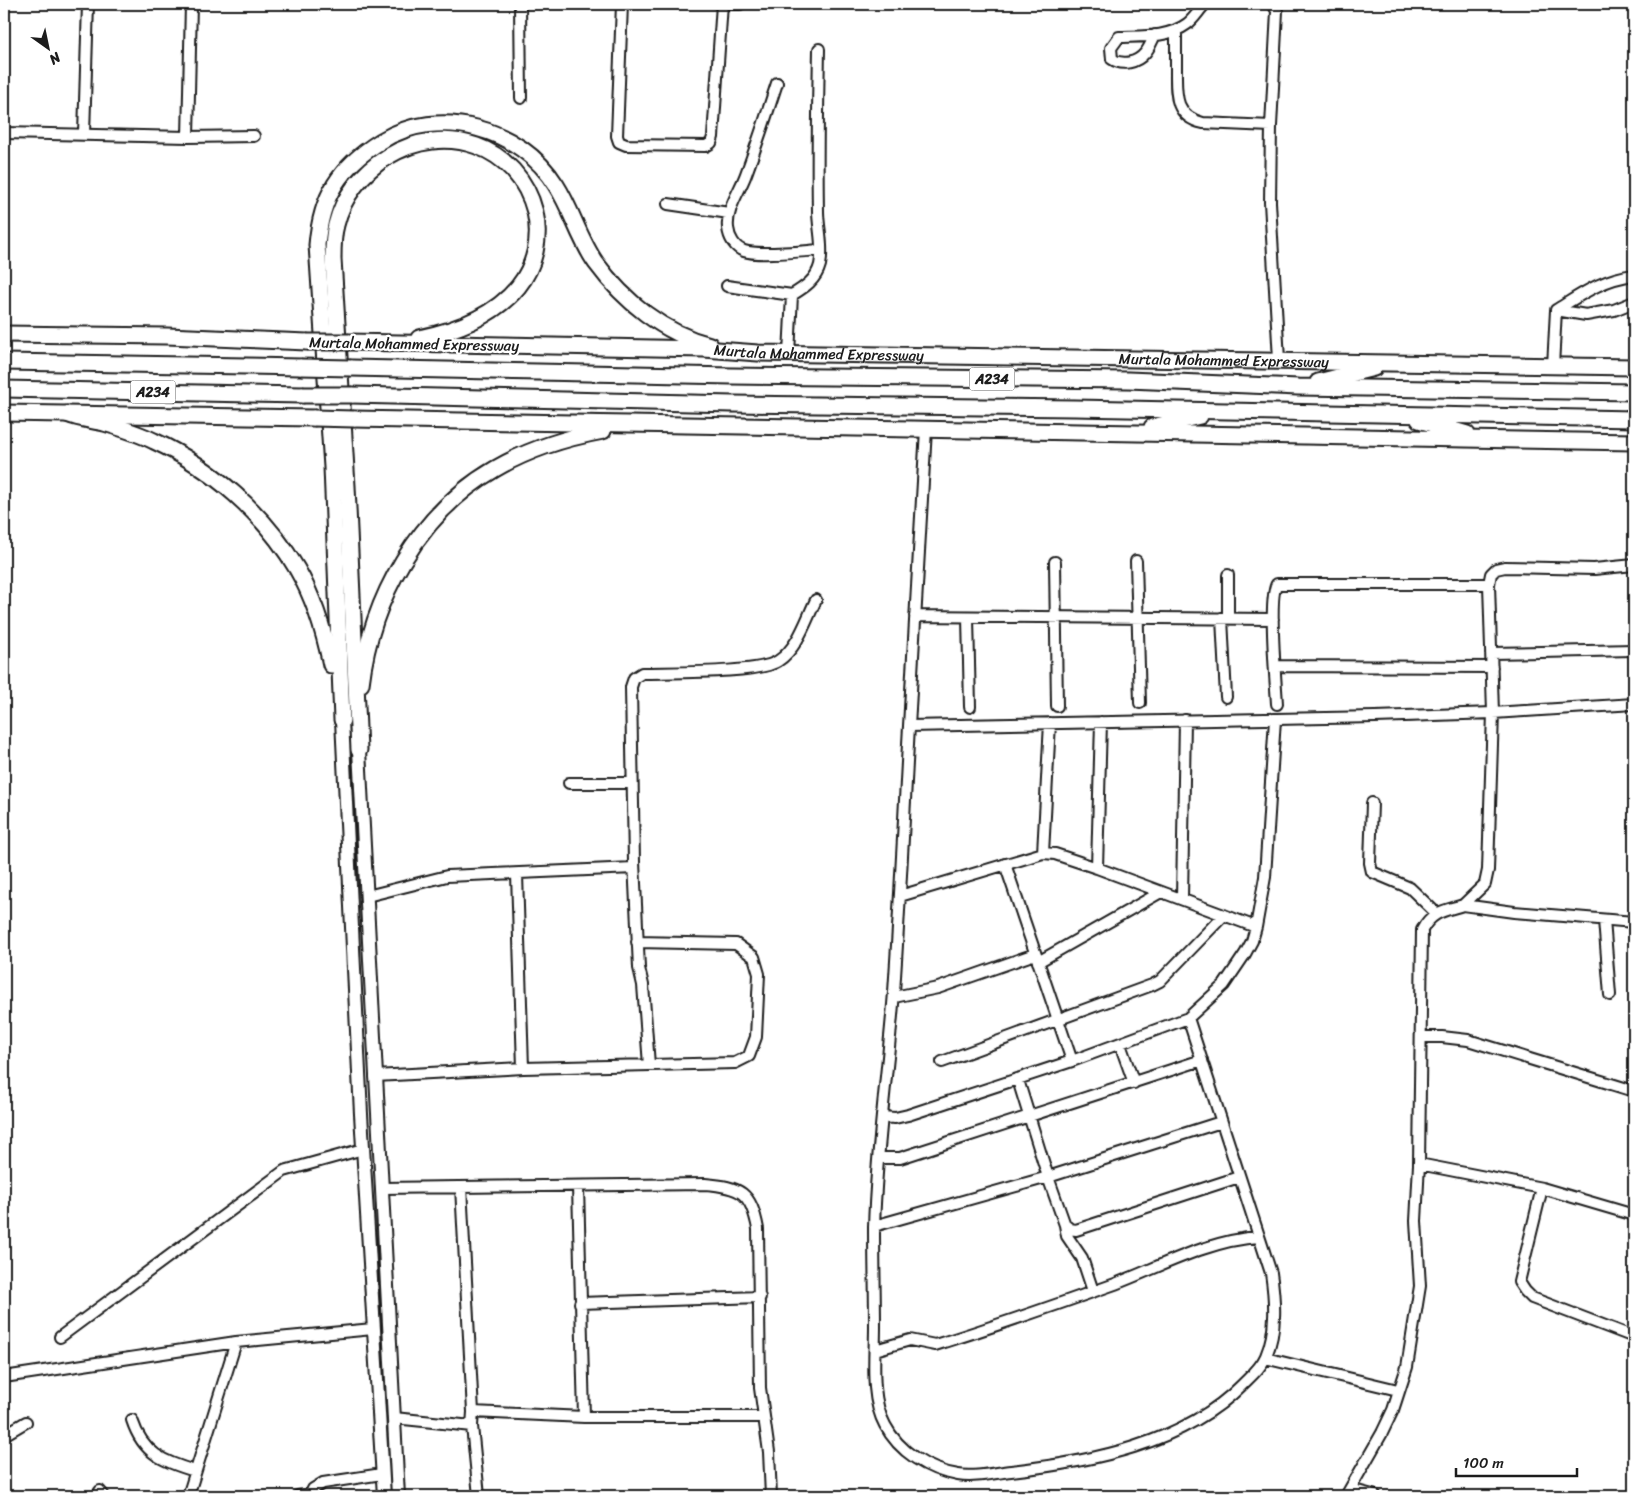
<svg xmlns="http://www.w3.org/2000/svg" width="1638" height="1500" viewBox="0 0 1638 1500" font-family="Sriracha,sans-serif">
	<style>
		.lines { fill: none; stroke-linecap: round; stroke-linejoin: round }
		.minor-casing { stroke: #1c1c1c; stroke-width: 14 }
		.major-casing { stroke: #1c1c1c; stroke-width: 16 }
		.highway-casing { stroke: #1c1c1c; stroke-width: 19 }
		.minor { stroke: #fff; stroke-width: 10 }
		.major { stroke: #fff; stroke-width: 12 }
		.highway { stroke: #fff; stroke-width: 15 }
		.highway-bridge-casing { stroke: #1c1c1c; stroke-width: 19; stroke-linecap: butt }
		.highway-bridge { stroke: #fff; stroke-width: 15 }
		.labels { text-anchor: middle; stroke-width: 4.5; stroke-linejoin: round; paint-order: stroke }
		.shield { fill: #fff; stroke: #606060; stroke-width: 1 }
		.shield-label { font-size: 14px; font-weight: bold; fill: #1c1c1c }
		.street-label { font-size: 15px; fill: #1c1c1c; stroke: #fff }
	</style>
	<rect width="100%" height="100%" fill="#fff"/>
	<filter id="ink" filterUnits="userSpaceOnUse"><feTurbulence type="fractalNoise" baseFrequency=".02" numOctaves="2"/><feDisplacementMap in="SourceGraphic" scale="10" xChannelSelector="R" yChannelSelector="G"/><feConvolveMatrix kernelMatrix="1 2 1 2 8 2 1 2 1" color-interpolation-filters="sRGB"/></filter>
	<g filter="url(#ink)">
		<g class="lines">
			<!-- minor casing -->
			<g class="minor-casing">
				<path id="minor" d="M520 4 521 98
					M622 4 617 136 619 142 626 145 706 146 711 143 713 137 722 4
					M719 4H740
					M1273 4 1277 11 1271 126 1270 202 1279 360
					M1176 30C1176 44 1176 57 1176 70 1176 94 1174 116 1203 123L1271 126
					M1155 35C1152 41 1149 49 1145 53 1137 63 1122 66 1112 59L1111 48 1119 37C1141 36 1168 38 1187 24 1194 19 1199 10 1205 4
					M777 83C767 114 757 144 746 174 740 191 726 209 728 228 729 238 735 248 744 251 758 256 804 251 821 250
					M4 133 188 137 254 136
					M84 134 88 4
					M188 137 191 4
					M668 204 729 213
					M727 286 792 295
					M1556 310C1582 294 1602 279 1634 275
					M1556 310 1586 315 1614 310 1634 302
					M789 354 792 295C805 287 816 280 820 265 824 247 818 228 818 211 817 157 818 103 819 49
					M1553 366 1556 310
					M926 429C920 528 914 627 909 726 904 815 900 904 894 992 888 1071 876 1149 874 1228 874 1261 875 1294 875 1327 875 1357 870 1398 885 1425 899 1452 928 1470 958 1475 975 1478 993 1473 1011 1471 1090 1462 1184 1444 1242 1385 1251 1376 1261 1368 1266 1356 1277 1330 1275 1300 1271 1273L1188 1018
					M1136 561 1140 703
					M1055 562 1057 706
					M1634 565 1594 569 1505 567 1496 569 1491 574 1489 584 1493 713 1488 870 1485 884 1463 905 1514 912 1634 922
					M1228 575V618
					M915 616 1273 619
					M968 617 970 707
					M1222 618 1226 697
					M1491 653 1634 650
					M1275 666 1492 667
					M1277 704C1276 685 1268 595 1277 584H1489
					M909 726 1375 717 1493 713 1634 704
					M569 783H632
					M1372 803 1370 863 1372 872 1410 888 1436 913
					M1043 853 1050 723
					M1005 864 1072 1061
					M1097 868 1101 722
					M517 874 523 1068
					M367 896 447 876 634 868
					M900 896 1043 853 1055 854 1097 868 1256 927
					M1182 899 1185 720
					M1463 905C1444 911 1432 911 1422 930L1419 1164 1542 1188 1634 1215
					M1604 920 1610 995
					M1038 962 1161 892
					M894 997 938 988 1035 954
					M1421 1037H1442L1468 1040 1634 1091
					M1120 1044 1134 1083
					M942 1062 1152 985 1160 981 1224 915
					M649 1065 643 985 639 968 634 862 631 687 634 678 642 673C669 672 759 674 778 661 798 648 806 620 816 600
					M375 1076 523 1068 735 1063 749 1056 756 1037 759 974 754 957 736 944 637 942
					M1018 1080 1048 1177 1065 1225 1070 1229 1076 1230 1239 1177
					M882 1117 895 1118 908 1115 1072 1061 1188 1018 1224 985 1245 954 1252 941 1256 927 1265 877 1275 719
					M879 1158H900L1202 1060
					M578 1186 584 1417
					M461 1187 473 1412 472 1426 479 1496
					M382 1188 705 1184C741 1187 751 1192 758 1229L760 1388 769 1452 771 1496
					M1542 1188 1519 1282 1525 1291 1532 1298 1634 1337
					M1065 1225 1067 1236 1082 1258 1093 1291
					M874 1226 1048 1177 1221 1122
					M580 1303 760 1297
					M60 1337 284 1171 363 1149
					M875 1350 910 1340 935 1345C996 1326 1056 1305 1115 1284 1162 1266 1209 1240 1259 1237
					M1265 1358 1398 1390
					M4 1377 236 1342 373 1329
					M473 1412 584 1417H764
					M394 1418 472 1426
					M132 1420C143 1454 164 1462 195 1471
					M4 1435 26 1422
					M1350 1489 1376 1496
					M100 1491 104 1496
					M188 1496 236 1342
					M298 1496 311 1494 313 1489 323 1483 382 1474
					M1346 1496 1382 1433 1393 1410 1407 1367 1420 1286 1416 1221 1419 1164"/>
			</g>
			<!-- major casing -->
			<g class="major-casing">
				<path id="major" d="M342 720 361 1114 384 1496
					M359 750 398 1496"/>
			</g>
			<!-- highway casing -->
			<g class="highway-casing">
				<g id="highway">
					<path d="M4 334 167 336 307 342"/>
					<path id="s1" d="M349 342 704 349 758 353 1634 367"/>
					<path d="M4 362 301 367"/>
					<path d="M351 368 732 376 1128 380 1298 387 1634 392"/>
					<path d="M1318 382 1374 368"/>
					<path d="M4 389 303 395"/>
					<path d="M352 395 733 404 1075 408 1634 419"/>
					<path d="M4 413 314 418"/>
					<path d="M67 414C79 419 91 420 104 423 121 428 138 433 154 441 211 467 265 514 297 569 314 598 324 631 331 665"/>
					<path d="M354 419 1634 442"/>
					<path d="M1419 420 1467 434"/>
					<path d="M1152 427 1200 416"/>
					<path d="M361 684C371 598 419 513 495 469 529 449 565 438 603 431"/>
					<path d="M342 720 332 467 317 245C321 197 339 167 381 141 439 105 521 128 556 185 572 210 579 239 596 263 624 301 663 333 710 345"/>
					<path d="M359 750 347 486 333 259C333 247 333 235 336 225 343 196 363 172 387 157 445 121 518 145 535 212 541 238 535 266 518 287 494 316 454 331 419 338"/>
				</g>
			</g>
			<!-- minor -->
			<use href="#minor" class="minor"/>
			<!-- major -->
			<use href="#major" class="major"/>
			<!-- highway -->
			<use href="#highway" class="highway"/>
			<!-- highway-bridge casing -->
			<g class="highway-bridge-casing">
				<path id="highway-bridge" d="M307 342H349
					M301 367 351 368
					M303 395H352
					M314 418 354 419"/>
			</g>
			<!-- highway-bridge -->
			<use href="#highway-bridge" class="highway-bridge"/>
		</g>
	</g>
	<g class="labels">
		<!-- shield labels -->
		<g class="shield">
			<rect x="969.5" y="367.5" width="45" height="23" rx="4"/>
			<rect x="130.5" y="380.5" width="45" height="23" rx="4"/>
		</g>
		<g class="shield-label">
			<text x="992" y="384">A234</text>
			<text x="153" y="397">A234</text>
		</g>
		<!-- street labels -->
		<g class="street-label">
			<text transform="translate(414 344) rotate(1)" y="5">Murtala Mohammed Expressway</text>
			<text dy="5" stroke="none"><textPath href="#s1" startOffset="470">Murtala Mohammed Expressway</textPath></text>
			<text dy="5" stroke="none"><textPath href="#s1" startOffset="875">Murtala Mohammed Expressway</textPath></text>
		</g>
	</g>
	<!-- margin -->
	<rect width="1638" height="1500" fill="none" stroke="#fff" stroke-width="20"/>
	<rect x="10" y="10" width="1618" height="1480" fill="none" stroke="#1c1c1c" stroke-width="2" filter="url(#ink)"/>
	<!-- north arrow -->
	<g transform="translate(48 48) rotate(147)" stroke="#ffffff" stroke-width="4" paint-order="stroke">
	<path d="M0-4L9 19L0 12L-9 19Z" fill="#1c1c1c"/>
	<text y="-8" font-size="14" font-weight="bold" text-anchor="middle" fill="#1c1c1c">N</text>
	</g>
	<!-- scale -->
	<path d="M1456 1468v8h121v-8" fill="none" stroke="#1c1c1c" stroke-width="2.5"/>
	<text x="1463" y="1468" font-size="15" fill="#1c1c1c" stroke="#ffffff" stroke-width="4" paint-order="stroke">100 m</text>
</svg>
